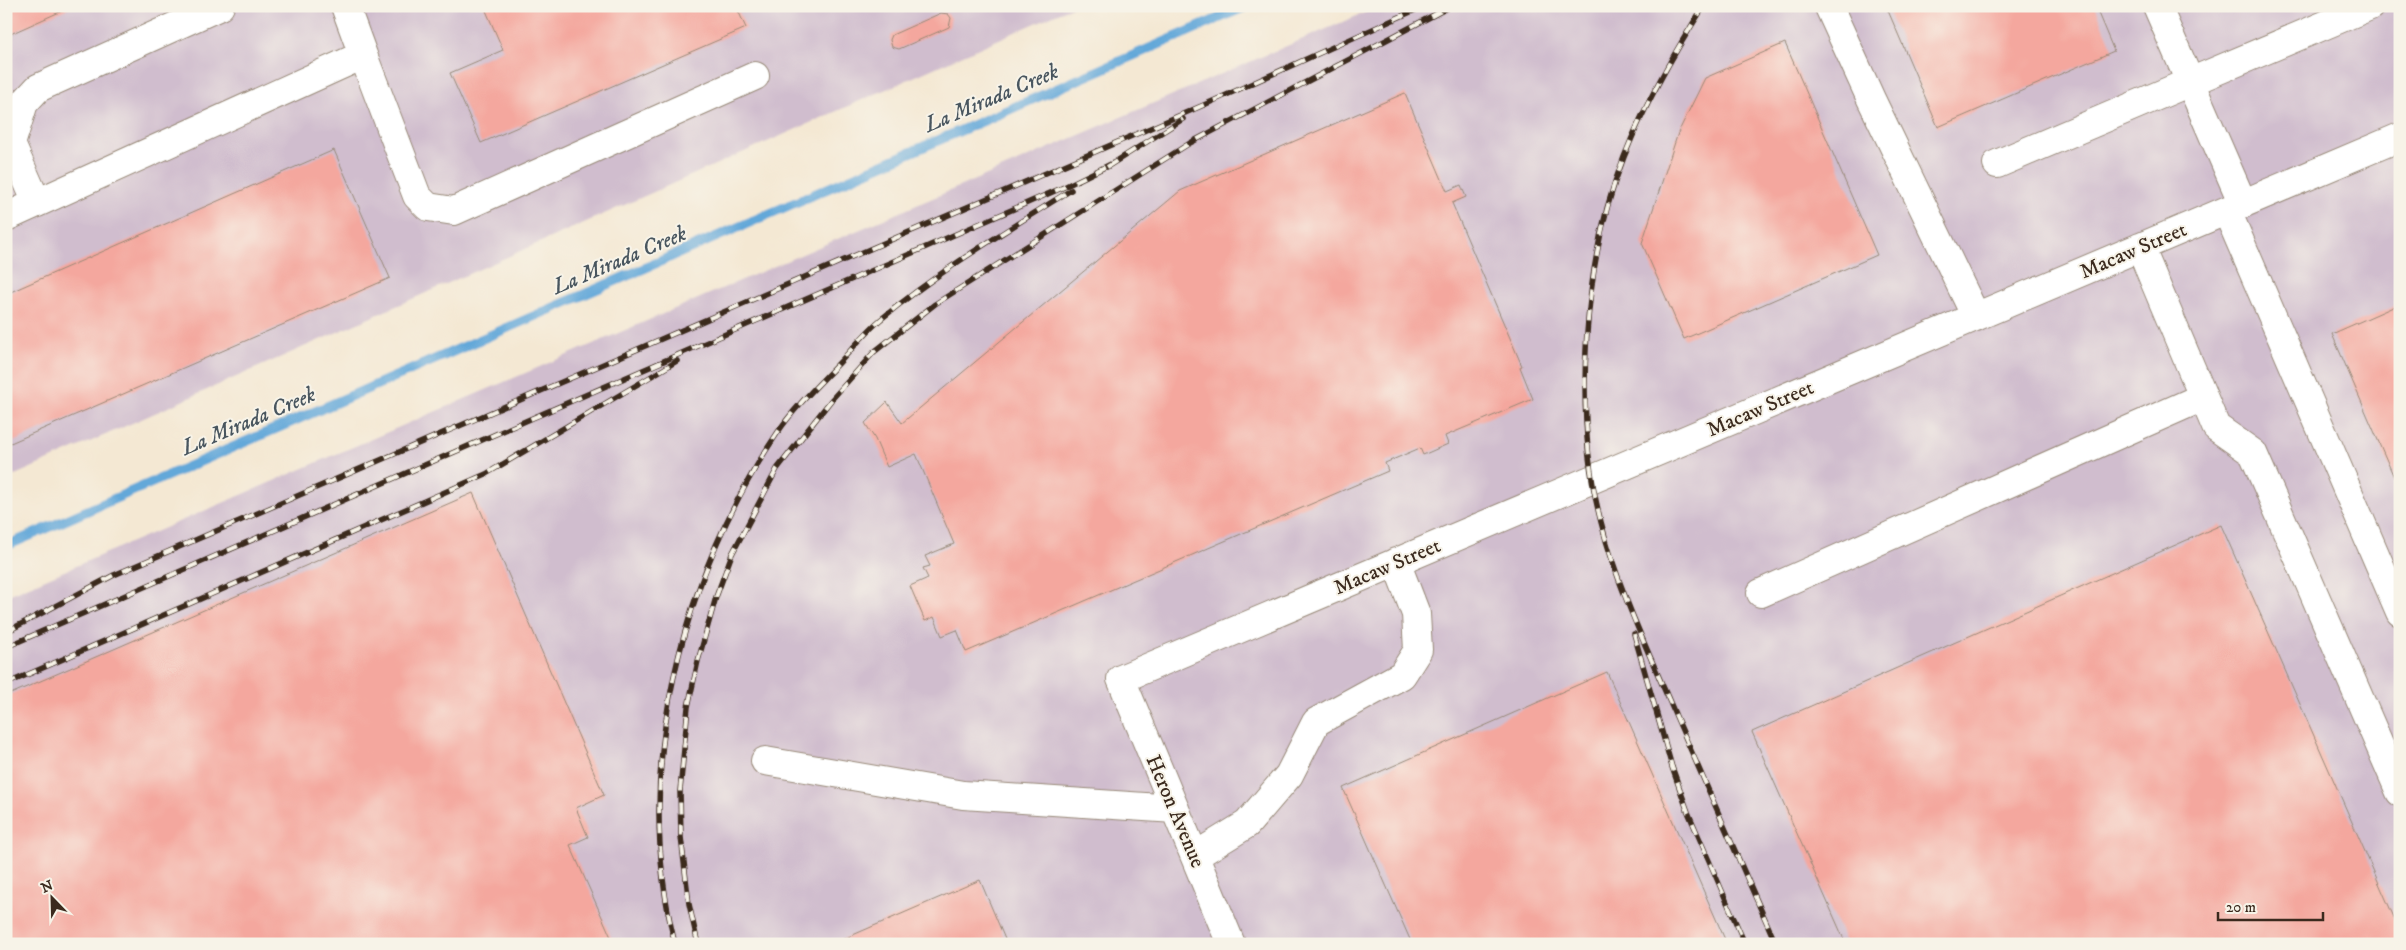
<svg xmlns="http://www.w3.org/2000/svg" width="2406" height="950" viewBox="0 0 2406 950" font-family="'IM FELL DW Pica',serif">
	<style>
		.industrial { fill: #d0bdce }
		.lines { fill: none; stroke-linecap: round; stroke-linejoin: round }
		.stream { stroke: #64a8d9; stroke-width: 10 }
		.building { fill: #f4a79e }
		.minor-casing { stroke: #988978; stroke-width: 30 }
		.minor { stroke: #fff; stroke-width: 28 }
		.rail-casing { stroke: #3b2a1e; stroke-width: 5.5 }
		.rail { stroke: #f7f3e8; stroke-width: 4; stroke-dasharray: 11; stroke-linecap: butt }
		.labels { text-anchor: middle; stroke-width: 4; stroke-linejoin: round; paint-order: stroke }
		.street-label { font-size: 21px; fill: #3b2a1e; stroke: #f7f3e8 }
		.water-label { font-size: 22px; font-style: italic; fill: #49565f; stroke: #f7f3e8 }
	</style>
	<rect width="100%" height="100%" fill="#f7f3e8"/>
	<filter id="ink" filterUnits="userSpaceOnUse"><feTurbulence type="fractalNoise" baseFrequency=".02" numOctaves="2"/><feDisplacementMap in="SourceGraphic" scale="10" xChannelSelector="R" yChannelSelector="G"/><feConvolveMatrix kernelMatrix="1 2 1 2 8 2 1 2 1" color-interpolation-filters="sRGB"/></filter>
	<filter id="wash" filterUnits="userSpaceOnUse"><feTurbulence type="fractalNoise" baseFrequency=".0096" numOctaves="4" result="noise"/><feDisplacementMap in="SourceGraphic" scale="20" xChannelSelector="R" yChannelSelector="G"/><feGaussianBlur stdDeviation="1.12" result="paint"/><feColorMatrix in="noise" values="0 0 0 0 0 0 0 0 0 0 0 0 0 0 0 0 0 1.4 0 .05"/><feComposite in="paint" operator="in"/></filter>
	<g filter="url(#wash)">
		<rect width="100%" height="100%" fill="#f4e8d3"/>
		<!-- industrial -->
		<path class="industrial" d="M6 6H1074L6 479Z
			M1380 6H2400V944H6V596Z"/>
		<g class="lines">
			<!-- stream -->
			<path class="stream" d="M6 546 1247 6"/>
		</g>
		<g id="blocks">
			<!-- building -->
			<path class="building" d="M6 6H73L6 36Z
				M484 6H736L746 28 481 143 450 73 503 50Z
				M1886 6H2095L2114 51 1938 127Z
				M941 13 948 14 951 18 949 27 899 49 892 47 890 40 892 35Z
				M1785 43 1877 255 1684 339 1642 243 1678 133 1705 78Z
				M1405 93 1447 191 1461 185 1466 197 1452 203 1522 366 1520 367 1533 399 1445 436 1448 444 1423 455 1420 448 1385 463 1388 471 966 652 957 630 942 636 934 617 925 621 910 586 928 578 923 568 930 566 925 556 954 544 916 454 887 467 875 439 865 423 887 402 902 423 1180 191Z
				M334 150 390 278 6 445V294Z
				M2400 304V491L2332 334Z
				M473 493 604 795 576 808 588 837 570 845 614 944H6V696Z
				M2221 525 2400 931V944H1846L1752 732Z
				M1607 672 1727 944H1412L1343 788Z
				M980 880 1007 944H832Z"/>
		</g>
	</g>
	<g filter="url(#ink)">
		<use href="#blocks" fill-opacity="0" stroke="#988978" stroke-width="1"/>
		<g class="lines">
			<!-- minor casing -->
			<g class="minor-casing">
				<path id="minor" d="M2157 6 2190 82 2370 6
					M1829 7 1871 99 1976 317
					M363 55 417 196 428 207 454 211 755 76
					M1997 164 2190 82 2243 204
					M37 203 11 144 24 103 38 88 220 6
					M2227 211 2400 612
					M6 217 363 55 345 6
					M2140 247 2216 427 2253 453 2400 792
					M1761 593 2203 397
					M765 761 963 795 1175 809
					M1195 856 1247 824 1289 775 1316 722 1402 675 1418 650 1416 614 1396 562
					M1231 944 1121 679 2400 137"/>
			</g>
			<!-- minor -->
			<use href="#minor" class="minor"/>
			<!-- rail casing -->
			<g class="rail-casing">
				<path id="rail" d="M1704 6C1673 54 1645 104 1624 157 1583 260 1573 415 1601 522 1618 589 1648 651 1675 714 1709 791 1742 867 1776 944
					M1107 167 1183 119
					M6 632 114 575 1213 101 1424 6
					M1634 634 1672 767 1688 812 1745 944
					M6 647 1064 187 1113 163
					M6 684 486 474 677 361
					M675 944C632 771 680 578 778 432 794 408 818 385 839 363 852 349 865 333 880 320 940 270 1006 231 1071 190
					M698 944 689 904 681 837 680 791 688 707 698 661 716 597 732 554 777 469 832 399 874 352 935 304 1190 143 1451 6"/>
			</g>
			<!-- rail -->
			<use href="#rail" class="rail"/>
		</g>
	</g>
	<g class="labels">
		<!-- street labels -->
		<g class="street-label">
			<text transform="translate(2133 250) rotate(-23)" y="7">Macaw Street</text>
			<text transform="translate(1760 408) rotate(-23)" y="7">Macaw Street</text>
			<text transform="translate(1387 566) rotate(-23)" y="7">Macaw Street</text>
			<text transform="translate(1176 811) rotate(67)" y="7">Heron Avenue</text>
		</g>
		<!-- water labels -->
		<g class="water-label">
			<text transform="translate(991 97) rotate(-23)" y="8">La Mirada Creek</text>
			<text transform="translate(619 259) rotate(-23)" y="8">La Mirada Creek</text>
			<text transform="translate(248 420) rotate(-23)" y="8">La Mirada Creek</text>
		</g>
	</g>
	<!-- margin -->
	<rect width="2406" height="950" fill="none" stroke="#f7f3e8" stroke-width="25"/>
	<!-- north arrow -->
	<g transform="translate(52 898) rotate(337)" stroke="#f7f3e8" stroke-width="4" paint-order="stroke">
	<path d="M0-4L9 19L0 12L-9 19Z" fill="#3b2a1e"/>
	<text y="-8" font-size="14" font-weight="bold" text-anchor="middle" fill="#3b2a1e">N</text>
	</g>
	<!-- scale -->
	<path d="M2218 912v8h105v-8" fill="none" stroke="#3b2a1e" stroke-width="2.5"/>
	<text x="2226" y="912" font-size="15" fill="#3b2a1e" stroke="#f7f3e8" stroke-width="4" paint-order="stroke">20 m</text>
</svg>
